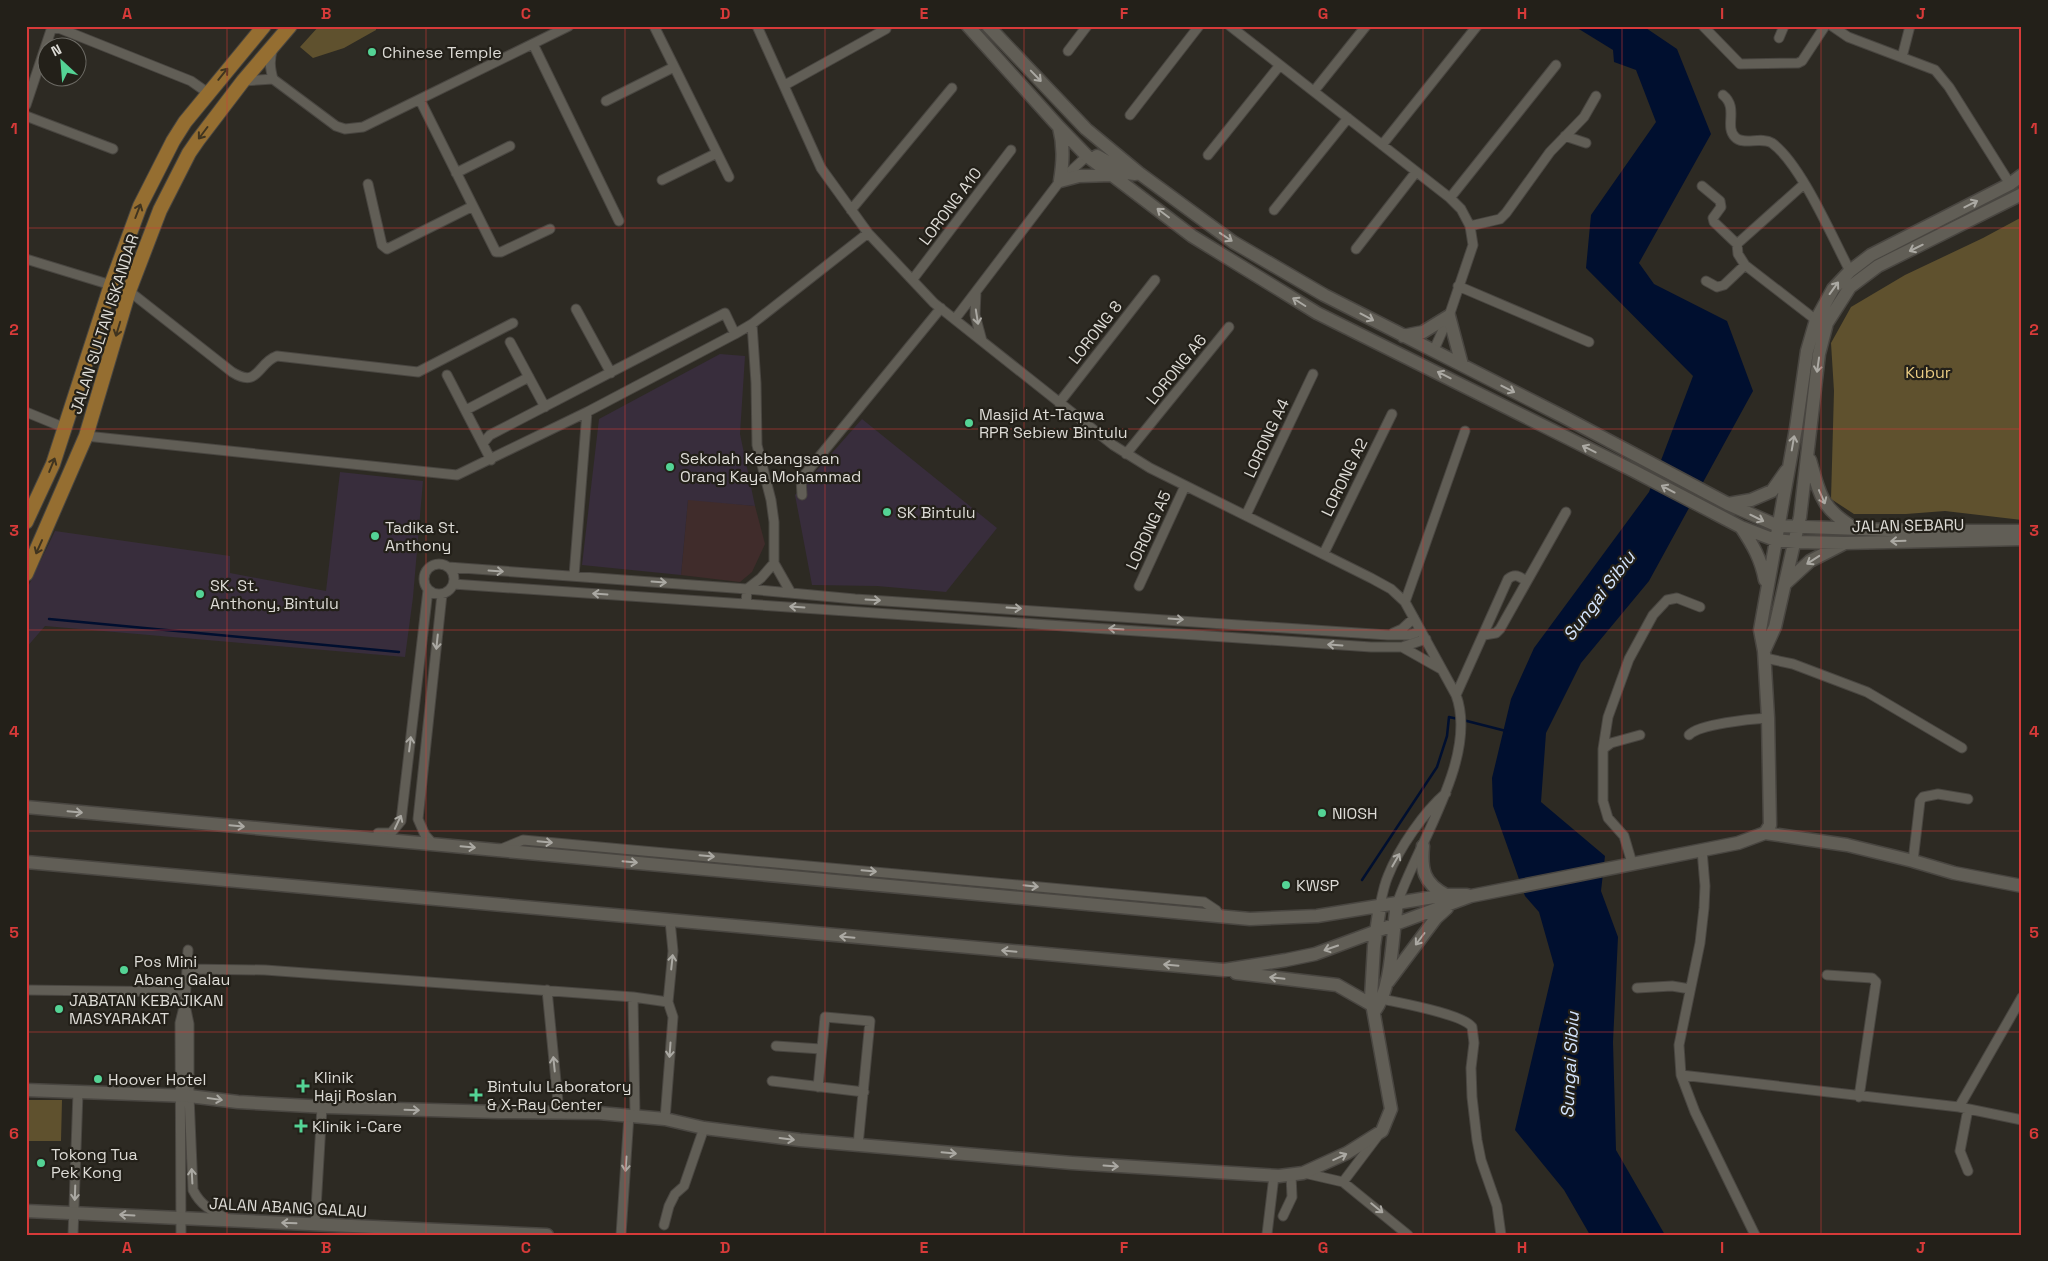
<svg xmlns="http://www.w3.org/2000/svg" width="2048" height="1261" viewBox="0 0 2048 1261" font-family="'Space Grotesk',sans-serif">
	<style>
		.industrial { fill: #402c2b }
		.education { fill: #382d3c }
		.green { fill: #5f512e }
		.water { fill: #000f2f }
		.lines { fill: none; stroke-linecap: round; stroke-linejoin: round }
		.stream { stroke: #000f2f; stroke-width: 2.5 }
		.street-casing { stroke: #494641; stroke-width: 11 }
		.secondary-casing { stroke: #494641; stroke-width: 15 }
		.primary-casing { stroke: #494641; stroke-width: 16 }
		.street { stroke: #615e56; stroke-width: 9 }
		.secondary { stroke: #615e56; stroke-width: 12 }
		.primary { stroke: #956e31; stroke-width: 14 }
		.oneway { stroke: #40341f }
		.oneway2 { stroke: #aba9a3 }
		.grid { fill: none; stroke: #d73a39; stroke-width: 1; stroke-opacity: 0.55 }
		.poi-dot { fill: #54d395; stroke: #232019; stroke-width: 2 }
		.labels { text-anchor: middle; stroke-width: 4.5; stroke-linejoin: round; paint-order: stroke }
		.poi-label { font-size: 16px; fill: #dddbd6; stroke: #232019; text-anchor: start }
		.street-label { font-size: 16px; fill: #dddbd6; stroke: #232019 }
		.park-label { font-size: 16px; fill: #eacc83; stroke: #232019 }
		.water-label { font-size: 18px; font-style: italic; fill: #d4e5fe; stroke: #232019 }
		.neatline { fill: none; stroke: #d73a39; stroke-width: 2 }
		.grid-label { font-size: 16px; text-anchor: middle; font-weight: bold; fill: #d73a39 }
	</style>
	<rect width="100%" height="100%" fill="#2d2a23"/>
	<!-- industrial -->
	<path class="industrial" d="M688 499 755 506 765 544 752 572 740 582 681 575Z"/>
	<!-- education -->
	<path class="education" d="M720 354 745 356 740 434 755 506 688 500 681 575 582 565 599 419Z
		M862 419 997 528 946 592 877 586 812 585 795 495Z
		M340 472 423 481 413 597 405 657 45 626 26 648V591L55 531 230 556V573L326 591Z"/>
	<!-- green -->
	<path class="green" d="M319 26H376V30L344 48 313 58 300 47Z
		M2022 217V520L1945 511 1906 514H1854L1831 499 1834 391 1831 343 1851 307 1905 275 1983 238Z
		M26 1100H62L61 1141H26Z"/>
	<!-- water -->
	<path class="water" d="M1574 26H1643L1677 49 1711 134 1639 263 1654 284 1727 321 1753 391 1649 581 1581 663 1546 733 1541 802 1605 856 1601 891 1618 937 1613 1042 1616 1150 1665 1235H1590L1564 1190 1515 1130 1554 965 1539 912 1525 896 1493 806 1492 778 1511 699 1534 648 1649 492 1693 376 1586 268 1591 215 1656 122 1636 70 1614 62 1613 50Z"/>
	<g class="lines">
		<!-- stream -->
		<path class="stream" d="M49 619 399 652
			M1463 720 1506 731
			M1362 880 1437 767 1447 736 1449 717 1458 719"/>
		<!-- street casing -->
		<g class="street-casing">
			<path id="street" d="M654 26 729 177
				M757 26 821 168 868 233
				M1230 26 1450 198 1461 209 1470 226 1473 245 1449 316 1434 350
				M1703 26 1740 64 1798 63 1802 61 1825 26
				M1832 26 1848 37 1935 70 1949 87 2010 184
				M1779 38 1784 26
				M533 44 619 221
				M1068 51 1087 26
				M1902 57 1910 26
				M273 79 336 126 345 129 363 127 569 26
				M273 79C270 68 269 60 273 48
				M243 81 273 79
				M785 85 886 29
				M1314 91 1366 26
				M1723 95C1739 108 1724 126 1735 137 1743 146 1761 136 1772 143 1801 164 1832 237 1850 271
				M420 100 496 252H501L550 229
				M606 101 674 67
				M26 105 51 30 56 27 191 81 208 93
				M1130 115 1199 26
				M26 116 113 149
				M1565 136 1586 143
				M1382 145 1477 26
				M1208 155 1280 65
				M456 173 510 146
				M662 180 717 153
				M368 184 382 245 387 249 473 206
				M1804 184 1737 244 1738 254 1745 265 1816 320
				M1702 186 1720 201 1721 207 1713 218 1714 222 1737 244
				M1450 198 1556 65
				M851 210 952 88
				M1274 210 1348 118
				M1470 226 1500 219 1506 213 1550 152 1584 117 1596 96
				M1356 249 1416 172
				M26 259 111 285
				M913 279 1011 150
				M1706 281 1717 287 1724 285 1745 265
				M1458 286 1589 342
				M129 291 232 372C259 389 257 363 277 356L418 372 513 323
				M976 292 975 315 982 341
				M576 309 611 373
				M955 319 1060 181 1087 156
				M752 324 756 383 757 445 771 500 774 522V563L791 593
				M510 342 545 407
				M447 375 491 460
				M1059 403 1155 280
				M466 410 529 377
				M26 412 65 428
				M86 436 457 475 587 412 735 334 752 324 868 233 934 303 1113 445 1150 468 1371 578 1391 589 1405 602 1456 695C1479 757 1416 846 1397 904
				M483 443 490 435 725 313 735 334
				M1126 454 1229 327
				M802 495 801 479 941 308
				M1246 515 1313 374
				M1324 553 1392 414
				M424 579a15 15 0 1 1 30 0a15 15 0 1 1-30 0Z
				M448 567 747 589 855 599 1388 635H1409L1421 631
				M574 576 587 412
				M453 584 1371 647H1402L1426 639
				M1139 586 1185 486
				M1405 602 1465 431
				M746 604 747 589 761 578 774 563
				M1393 633 1402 629 1414 618
				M1484 635 1496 633 1500 629 1566 512
				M1402 647 1441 669
				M1765 658 1793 664 1867 692 1962 748
				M1456 695 1508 579C1515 573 1519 576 1526 581
				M1689 735C1699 724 1751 719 1768 718
				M1603 749 1611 743 1640 735
				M378 833H391L401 821 428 590
				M433 844 425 835 418 819 442 594
				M501 849 523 840 1204 902 1216 910 1221 917
				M1702 850 1705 886 1704 908 1700 943 1679 1045 1681 1075 1695 1112 1755 1235
				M1913 861 1920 801 1923 797 1938 794 1968 799
				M1632 863 1624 836 1608 818 1603 801V749L1608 717 1629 659 1653 615 1667 600 1677 598 1700 607
				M1380 906C1382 896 1384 885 1388 876 1399 848 1424 812 1446 793
				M187 969 265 970 633 997 668 1002
				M1827 975 1872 978 1876 982 1859 1097
				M1637 988 1672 986 1690 989
				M26 990 185 992
				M547 990 559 1112
				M633 997 635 1116
				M1382 999C1400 1003 1463 1014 1472 1027L1474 1043 1471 1068 1472 1097 1477 1140 1481 1160 1497 1206 1501 1235
				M185 1005 189 1024V1096L193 1190C201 1206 212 1211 228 1219
				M776 1046 821 1049
				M1681 1075 1959 1107 2022 1120
				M772 1081 864 1092
				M818 1087 825 1017 870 1021 858 1145
				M1959 1107 2022 997
				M1968 1109 1960 1151 1968 1171
				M665 1119 673 1017 668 1002 673 951 670 921
				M1304 1173 1343 1182 1408 1235
				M1343 1182 1377 1137
				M1283 1216 1292 1197 1291 1175
				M315 1225 322 1107
				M664 1225 669 1206 675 1194 684 1186 704 1128
				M1267 1234 1274 1176
				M73 1235 78 1092
				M181 1235 180 1023 185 1003 188 950
				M621 1235 629 1115"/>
		</g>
		<!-- secondary casing -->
		<g class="secondary-casing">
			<path id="secondary" d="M968 26 1059 127 1087 156 1192 236 1317 313 1632 470 1741 527 1775 540 1796 542 1845 543 2022 539
				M988 26 1086 129 1139 173 1233 242 1324 295 1564 417 1728 504 1778 526 1915 531H2022
				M1059 127C1064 146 1063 162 1060 181L1079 176 1112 175
				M1097 156 1127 173 1135 174
				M1403 336 1423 332 1449 316 1462 365
				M1810 460C1820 495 1821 508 1854 528
				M1728 504 1751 500 1772 491 1786 471
				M1741 527C1753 545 1761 559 1765 580
				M1786 583 1810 561 1843 544
				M1764 651 1775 627 1800 517 1819 354 1827 323 1850 287 1878 266 2022 194
				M26 807 1250 919 1317 916 1446 895H1467
				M1765 833 1770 825 1768 718 1764 651 1760 630 1796 428 1807 351 1816 320 1833 289 1850 271 1871 255 2010 184 2022 175
				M1423 846C1421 869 1423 883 1446 895
				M26 862 1224 970 1286 960 1315 954 1471 896 1738 843 1765 833 1805 839 1847 845 1913 861 1954 873 2022 886
				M1236 973 1337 985 1372 1005
				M1388 982 1436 918 1447 908
				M1374 1012C1393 988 1392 934 1397 904
				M26 1090 189 1096 238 1102 327 1107 498 1112 599 1113 665 1119 704 1128 800 1140 1072 1163 1279 1176 1303 1173 1347 1153 1382 1131 1391 1109 1371 998 1374 946 1380 906
				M26 1211 547 1235"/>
		</g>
		<!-- primary casing -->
		<g class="primary-casing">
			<path id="primary" d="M26 522 53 464 111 285 140 206 173 141 185 122 264 26
				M26 574 86 436 129 291 160 210 189 153 198 140 243 81 290 26"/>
		</g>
		<!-- street -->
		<use href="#street" class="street"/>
		<!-- secondary -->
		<use href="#secondary" class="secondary"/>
		<!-- primary -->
		<use href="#primary" class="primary"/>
	</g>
	<!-- one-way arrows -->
	<defs><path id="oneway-shaft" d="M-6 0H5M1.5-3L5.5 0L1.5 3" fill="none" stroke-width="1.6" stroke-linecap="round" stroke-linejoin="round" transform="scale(1.25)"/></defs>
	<g class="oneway">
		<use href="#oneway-shaft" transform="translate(223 74) rotate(-51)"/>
		<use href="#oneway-shaft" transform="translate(203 133) rotate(127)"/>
		<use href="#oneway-shaft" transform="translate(138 211) rotate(-69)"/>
		<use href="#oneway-shaft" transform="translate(118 329) rotate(107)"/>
		<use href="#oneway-shaft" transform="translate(52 465) rotate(-68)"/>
		<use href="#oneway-shaft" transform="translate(39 547) rotate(114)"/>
	</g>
	<g class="oneway2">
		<use href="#oneway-shaft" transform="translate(1036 76) rotate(46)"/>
		<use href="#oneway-shaft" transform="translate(1971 204) rotate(-27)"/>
		<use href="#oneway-shaft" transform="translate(1163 213) rotate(-143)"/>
		<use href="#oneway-shaft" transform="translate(1226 237) rotate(34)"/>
		<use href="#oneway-shaft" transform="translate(1916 248) rotate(154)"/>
		<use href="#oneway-shaft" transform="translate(1834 288) rotate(-54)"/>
		<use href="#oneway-shaft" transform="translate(1299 302) rotate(-148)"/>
		<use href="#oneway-shaft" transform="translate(977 317) rotate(81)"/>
		<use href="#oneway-shaft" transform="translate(1367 317) rotate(28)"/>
		<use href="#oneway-shaft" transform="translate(1818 365) rotate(98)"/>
		<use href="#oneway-shaft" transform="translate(1444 375) rotate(-153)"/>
		<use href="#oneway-shaft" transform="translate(1508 389) rotate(27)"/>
		<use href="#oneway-shaft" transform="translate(1793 443) rotate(-80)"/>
		<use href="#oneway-shaft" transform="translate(1589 449) rotate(-153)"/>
		<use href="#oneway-shaft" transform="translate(1668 489) rotate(-152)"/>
		<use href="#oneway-shaft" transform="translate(1822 497) rotate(66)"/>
		<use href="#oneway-shaft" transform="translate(1757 518) rotate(26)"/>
		<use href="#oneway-shaft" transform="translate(1898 541) rotate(178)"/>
		<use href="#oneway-shaft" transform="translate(1813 560) rotate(147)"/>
		<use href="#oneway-shaft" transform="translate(496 571) rotate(4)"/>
		<use href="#oneway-shaft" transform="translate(659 582) rotate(4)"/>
		<use href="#oneway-shaft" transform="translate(600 594) rotate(-176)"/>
		<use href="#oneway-shaft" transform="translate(873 600) rotate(3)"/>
		<use href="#oneway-shaft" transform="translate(797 607) rotate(-176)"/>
		<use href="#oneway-shaft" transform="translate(1014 608) rotate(4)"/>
		<use href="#oneway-shaft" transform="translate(1176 619) rotate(4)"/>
		<use href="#oneway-shaft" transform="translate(1116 629) rotate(-176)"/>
		<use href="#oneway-shaft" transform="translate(437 642) rotate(96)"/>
		<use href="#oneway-shaft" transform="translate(1335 645) rotate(-176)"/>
		<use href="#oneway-shaft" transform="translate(410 744) rotate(-83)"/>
		<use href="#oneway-shaft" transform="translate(75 812) rotate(5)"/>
		<use href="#oneway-shaft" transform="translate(398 822) rotate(-65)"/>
		<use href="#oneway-shaft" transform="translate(237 826) rotate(5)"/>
		<use href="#oneway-shaft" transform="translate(545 842) rotate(5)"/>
		<use href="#oneway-shaft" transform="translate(468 847) rotate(5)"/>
		<use href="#oneway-shaft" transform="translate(707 856) rotate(5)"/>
		<use href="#oneway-shaft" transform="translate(1396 860) rotate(-60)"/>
		<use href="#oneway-shaft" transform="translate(630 862) rotate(5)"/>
		<use href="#oneway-shaft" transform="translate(869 871) rotate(5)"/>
		<use href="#oneway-shaft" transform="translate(1031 886) rotate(6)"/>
		<use href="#oneway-shaft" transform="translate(847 937) rotate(-175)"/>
		<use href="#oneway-shaft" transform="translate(1420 939) rotate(127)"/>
		<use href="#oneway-shaft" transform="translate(1331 948) rotate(161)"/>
		<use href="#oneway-shaft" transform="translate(1009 951) rotate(-175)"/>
		<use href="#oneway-shaft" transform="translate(672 962) rotate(-84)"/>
		<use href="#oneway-shaft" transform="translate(1171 965) rotate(-175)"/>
		<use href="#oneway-shaft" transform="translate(1277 978) rotate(-174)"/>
		<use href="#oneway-shaft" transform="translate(670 1050) rotate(94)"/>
		<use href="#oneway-shaft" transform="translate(554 1064) rotate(-96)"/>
		<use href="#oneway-shaft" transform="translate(215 1099) rotate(8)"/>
		<use href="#oneway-shaft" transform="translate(412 1110) rotate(2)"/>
		<use href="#oneway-shaft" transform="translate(787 1139) rotate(7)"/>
		<use href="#oneway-shaft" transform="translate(949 1153) rotate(5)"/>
		<use href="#oneway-shaft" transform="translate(1340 1157) rotate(-25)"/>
		<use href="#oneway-shaft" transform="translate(626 1164) rotate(94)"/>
		<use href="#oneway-shaft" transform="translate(1111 1166) rotate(4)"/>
		<use href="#oneway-shaft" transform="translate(192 1176) rotate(-93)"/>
		<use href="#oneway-shaft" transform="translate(75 1193) rotate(92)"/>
		<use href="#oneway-shaft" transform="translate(1377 1208) rotate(39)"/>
		<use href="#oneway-shaft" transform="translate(127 1215) rotate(-177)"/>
		<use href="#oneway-shaft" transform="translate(289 1223) rotate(-178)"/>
	</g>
	<!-- grid -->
	<path class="grid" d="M227 26V1235M426 26V1235M625 26V1235M825 26V1235M1024 26V1235M1223 26V1235M1423 26V1235M1622 26V1235M1821 26V1235M26 228H2022M26 429H2022M26 630H2022M26 831H2022M26 1032H2022"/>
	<!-- markers -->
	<g class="poi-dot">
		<circle cx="372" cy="52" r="5"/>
		<circle cx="969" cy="423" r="5"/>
		<circle cx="670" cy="467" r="5"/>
		<circle cx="887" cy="512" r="5"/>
		<circle cx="375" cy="536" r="5"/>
		<circle cx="200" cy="594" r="5"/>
		<circle cx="1322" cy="813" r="5"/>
		<circle cx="1286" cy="885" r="5"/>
		<circle cx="124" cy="970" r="5"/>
		<circle cx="59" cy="1009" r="5"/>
		<circle cx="98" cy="1079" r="5"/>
		<path d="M300.5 1078.5h5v5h5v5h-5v5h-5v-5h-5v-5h5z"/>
		<path d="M473.5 1087.5h5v5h5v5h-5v5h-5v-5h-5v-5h5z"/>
		<path d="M298.5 1118.5h5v5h5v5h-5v5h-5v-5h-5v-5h5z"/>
		<circle cx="41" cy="1163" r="5"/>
	</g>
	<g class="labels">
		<!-- poi labels -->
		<g class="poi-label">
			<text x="382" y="58">Chinese Temple</text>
			<text x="979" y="420">Masjid At-Taqwa<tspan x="979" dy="18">RPR Sebiew Bintulu</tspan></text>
			<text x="680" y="464">Sekolah Kebangsaan<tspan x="680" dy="18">Orang Kaya Mohammad</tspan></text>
			<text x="897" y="518">SK Bintulu</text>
			<text x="385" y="533">Tadika St.<tspan x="385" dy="18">Anthony</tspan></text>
			<text x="210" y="591">SK. St.<tspan x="210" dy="18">Anthony, Bintulu</tspan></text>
			<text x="1332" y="819">NIOSH</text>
			<text x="1296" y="891">KWSP</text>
			<text x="134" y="967">Pos Mini<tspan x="134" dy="18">Abang Galau</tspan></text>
			<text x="69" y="1006">JABATAN KEBAJIKAN<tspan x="69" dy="18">MASYARAKAT</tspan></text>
			<text x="314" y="1083">Klinik<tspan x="314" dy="18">Haji Roslan</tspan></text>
			<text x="108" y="1085">Hoover Hotel</text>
			<text x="487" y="1092">Bintulu Laboratory<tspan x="487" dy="18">&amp; X-Ray Center</tspan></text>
			<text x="312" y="1132">Klinik i-Care</text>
			<text x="51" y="1160">Tokong Tua<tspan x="51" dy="18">Pek Kong</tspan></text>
		</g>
		<!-- street labels -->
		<g class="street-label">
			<text transform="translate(950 206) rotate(-53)" y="6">LORONG A10</text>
			<text transform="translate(104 324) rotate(-72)" y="6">JALAN SULTAN ISKANDAR</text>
			<text transform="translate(1095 332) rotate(-52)" y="6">LORONG 8</text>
			<text transform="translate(1176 369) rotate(-51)" y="6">LORONG A6</text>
			<text transform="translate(1266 438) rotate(-65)" y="6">LORONG A4</text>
			<text transform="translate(1344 477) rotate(-64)" y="6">LORONG A2</text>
			<text transform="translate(1908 525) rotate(-1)" y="6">JALAN SEBARU</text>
			<text transform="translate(1148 530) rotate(-65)" y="6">LORONG A5</text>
			<text transform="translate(288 1207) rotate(3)" y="6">JALAN ABANG GALAU</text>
		</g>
		<!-- park labels -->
		<g class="park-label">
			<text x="1928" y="378">Kubur</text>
		</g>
		<!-- water labels -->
		<g class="water-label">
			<text transform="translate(1599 596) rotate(-53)" y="6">Sungai Sibiu</text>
			<text transform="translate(1570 1065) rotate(-87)" y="6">Sungai Sibiu</text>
		</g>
	</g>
	<!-- border -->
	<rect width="2048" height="1261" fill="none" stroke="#232019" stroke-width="55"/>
	<!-- north arrow -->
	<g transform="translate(62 62) rotate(334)"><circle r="24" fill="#232019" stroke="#6d6b65"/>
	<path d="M0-4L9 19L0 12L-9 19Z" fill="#54d395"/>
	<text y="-8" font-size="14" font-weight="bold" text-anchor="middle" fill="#dddbd6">N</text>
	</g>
	<rect x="28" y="28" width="1992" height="1206" class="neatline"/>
	<g class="grid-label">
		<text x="127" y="19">A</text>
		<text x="326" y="19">B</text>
		<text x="526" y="19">C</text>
		<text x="725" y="19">D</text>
		<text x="924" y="19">E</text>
		<text x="1124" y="19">F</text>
		<text x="1323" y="19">G</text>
		<text x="1522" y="19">H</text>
		<text x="1722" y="19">I</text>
		<text x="1921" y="19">J</text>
		<text x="14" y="134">1</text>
		<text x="2034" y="134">1</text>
		<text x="14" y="335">2</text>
		<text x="2034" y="335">2</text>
		<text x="14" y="536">3</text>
		<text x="2034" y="536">3</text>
		<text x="14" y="737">4</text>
		<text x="2034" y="737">4</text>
		<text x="14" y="938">5</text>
		<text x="2034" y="938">5</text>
		<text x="14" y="1139">6</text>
		<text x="2034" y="1139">6</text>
		<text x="127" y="1253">A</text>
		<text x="326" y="1253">B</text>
		<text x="526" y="1253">C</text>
		<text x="725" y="1253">D</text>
		<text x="924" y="1253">E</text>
		<text x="1124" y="1253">F</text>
		<text x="1323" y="1253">G</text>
		<text x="1522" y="1253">H</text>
		<text x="1722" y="1253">I</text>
		<text x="1921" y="1253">J</text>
	</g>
</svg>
